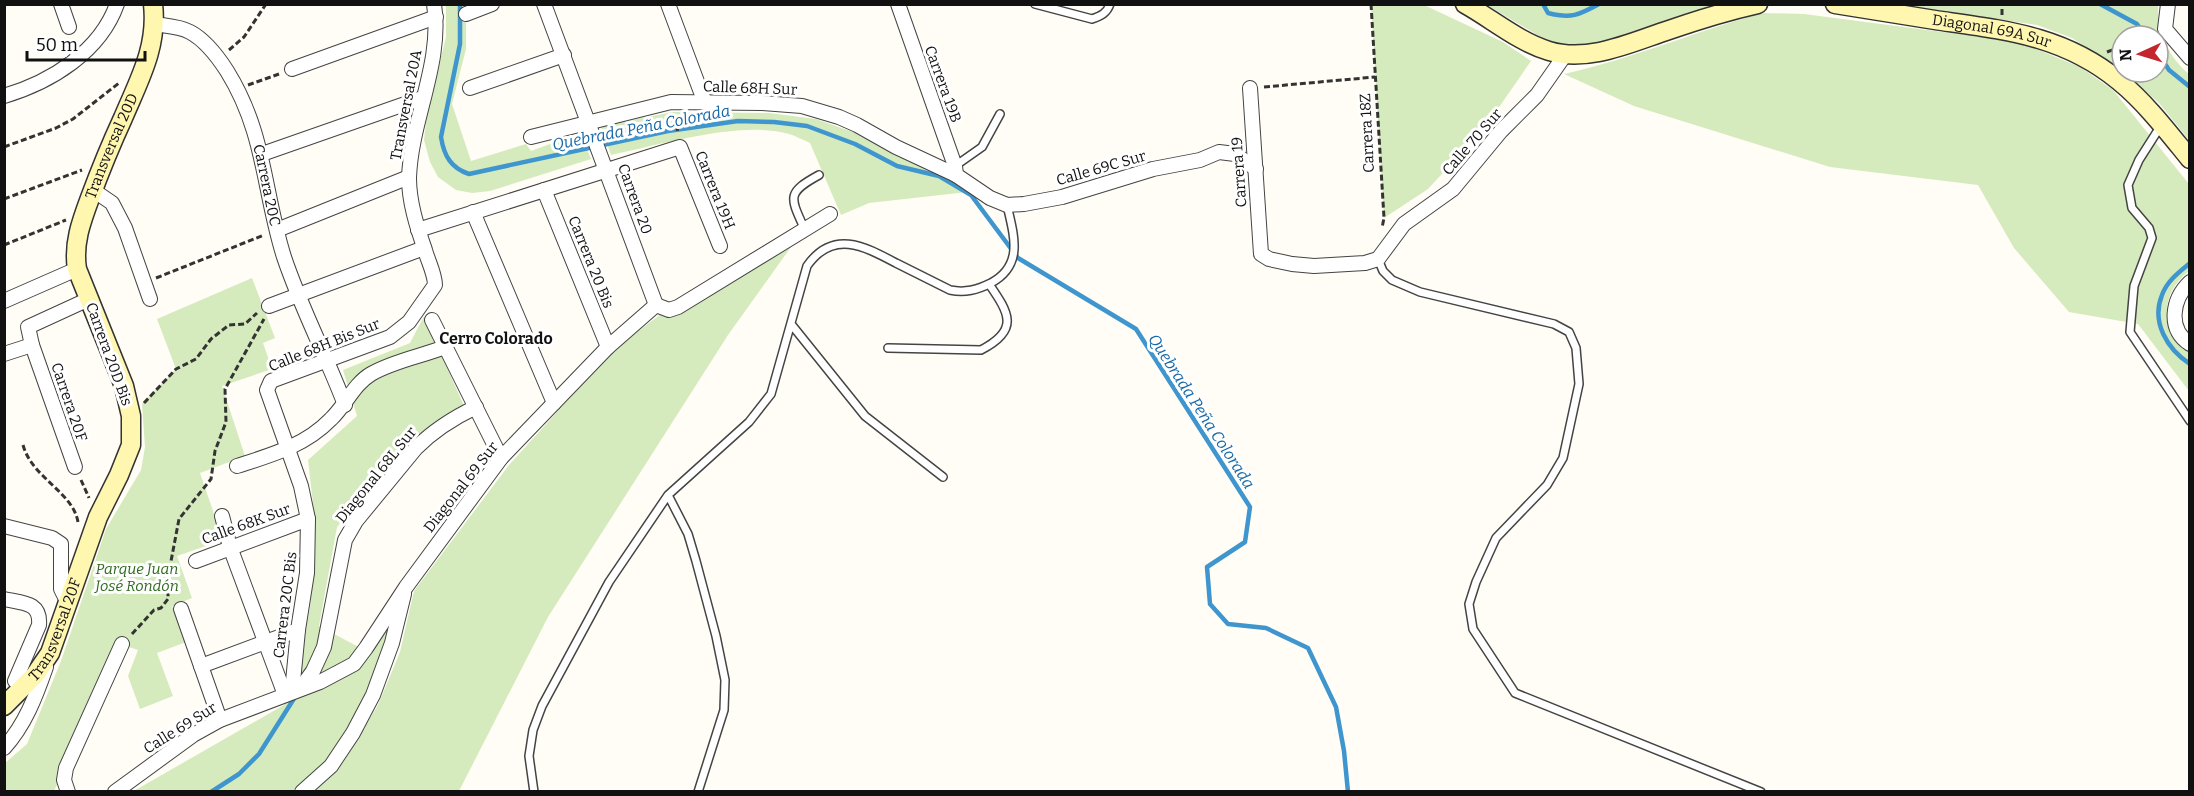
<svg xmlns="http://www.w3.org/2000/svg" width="2194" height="796" viewBox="0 0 2194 796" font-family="Bitter,serif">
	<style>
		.green { fill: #d5ebbd }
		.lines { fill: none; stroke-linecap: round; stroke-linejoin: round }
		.stream { stroke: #3f96cf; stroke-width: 4.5 }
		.lane-casing { stroke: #444; stroke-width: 10 }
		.street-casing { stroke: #444; stroke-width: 16 }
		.secondary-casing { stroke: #333; stroke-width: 21 }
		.path { stroke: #333; stroke-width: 3; stroke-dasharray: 6 3; stroke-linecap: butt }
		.lane { stroke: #fff; stroke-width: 7 }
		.street { stroke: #fff; stroke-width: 14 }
		.secondary { stroke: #fff6b0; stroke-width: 18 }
		.labels { text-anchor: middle; stroke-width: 6; stroke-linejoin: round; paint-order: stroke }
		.street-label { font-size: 15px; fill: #111; stroke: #fff }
		.park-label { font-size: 15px; font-style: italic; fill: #2f6b1f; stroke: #fff }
		.water-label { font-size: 16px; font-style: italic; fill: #1768a6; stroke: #fff }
		.neighbourhood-label { font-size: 16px; font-weight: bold; fill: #111; stroke: #fff }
	</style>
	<rect width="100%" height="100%" fill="#fffdf5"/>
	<!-- green -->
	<path class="green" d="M446 5H466V49L452 104 471 161 526 144 531 151 580 133 591 159 490 191 472 193 456 190 438 177 430 162 424 140 427 114 446 37Z
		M1371 5H1424L1503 42 1531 61 1486 126 1428 189 1384 218Z
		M1487 5H1717L1582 48 1549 42Z
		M1900 5H2158C2157 31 2169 58 2189 74V140L2159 103 2123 72H2158V36H2122V71L2072 38 2037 25Z
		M1763 13 1804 14 2019 42 2080 67 2113 90 2189 184V271C2161 293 2158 327 2189 348V391L2138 324 2069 312 2014 248 1978 185 1830 167 1634 106 1564 74C1632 59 1696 31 1763 13Z
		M673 112 769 113 816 119 864 136 898 157 932 169 976 191 869 203 841 215 810 143C803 140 796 136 789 134 741 120 660 145 611 155L601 126Z
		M801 233 728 335 548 617 459 791 314 792 338 769 378 705 400 652 414 591 509 465 613 350 661 314 725 273Z
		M252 278 275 338 263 343 272 369 222 386 245 456 200 473 223 540 177 556 192 598 172 606 186 642 157 653 173 696 140 709 128 676 138 650 123 645 54 791H5L4 764 27 744 61 661 106 529 141 470 145 447 142 404 176 369 157 319Z
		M424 316 464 406 418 437 337 527 319 626 370 653 400 609 353 733 302 791 132 792 284 705 297 680 310 607 315 559 314 512 308 460 357 416 343 370 410 343Z"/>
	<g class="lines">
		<!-- stream -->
		<path class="stream" d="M460 4V44L441 137C444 156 451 168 469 174L668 131 738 121 774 122 807 126 855 144 897 166 939 176 971 195 1018 258 1136 329 1250 507 1245 542 1207 567 1210 604 1228 624 1266 628 1308 648 1336 707 1344 751 1348 792
			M1543 4 1548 13C1571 19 1579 15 1599 4
			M2100 4 2137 24 2146 36
			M2158 53 2169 70 2190 87
			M2190 263C2179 272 2167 281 2162 295 2151 322 2167 349 2190 364
			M211 792 239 774 259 754 295 697"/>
		<!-- lane casing -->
		<g class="lane-casing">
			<path id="lane" d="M1035 4 1092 19C1101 16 1107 13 1110 4
				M2160 127 2139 160 2128 185 2132 208 2149 228 2152 238 2134 286 2130 332 2190 421
				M955 166 982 147 1000 114
				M805 230C790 197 786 193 819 175
				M1378 259 1383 271 1392 280 1420 292 1554 324 1569 332 1576 348 1579 384 1563 458 1547 485 1496 538 1476 582 1469 604 1473 629 1515 693 1761 792
				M791 324 865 416 943 477
				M888 348 981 350C1020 330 1009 313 989 284
				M668 495 688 534 696 561 716 636 725 680 724 710 698 792
				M534 792 529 756 533 730 542 706 609 582 668 495 749 422 771 394 807 266C833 229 864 246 896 263 914 272 932 281 950 290 965 293 977 290 991 283 1024 265 1014 236 1007 205"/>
		</g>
		<!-- street casing -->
		<g class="street-casing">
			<g id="street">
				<path d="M61 4 69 27"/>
				<path d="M544 4 656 305"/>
				<path d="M668 4 705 103"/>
				<path d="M898 4 955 166 956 175"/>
				<path d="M2168 4 2165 29 2190 58"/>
				<path d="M466 14 492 4"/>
				<path id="s1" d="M154 24C166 26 179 26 190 32 205 40 218 57 227 71 266 134 263 191 284 257 301 308 326 355 345 405"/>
				<path d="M292 69 436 17"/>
				<path d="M470 88 564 55"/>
				<path d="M1250 88 1261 254 1269 259 1292 264 1314 266 1365 263 1378 259 1404 224 1453 189 1501 131 1537 95 1565 55"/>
				<path d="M4 96C51 82 100 52 117 4"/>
				<path d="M531 137 671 102 762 103 802 106 839 117 857 125 896 147 956 175 990 198 1007 205 1024 204 1062 197 1153 169 1200 160 1219 152 1235 154 1256 169"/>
				<path d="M262 154 422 98"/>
				<path d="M93 190 112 203 125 228 150 299"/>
				<path d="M544 190 608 347"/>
				<path d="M473 212 554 403"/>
				<path d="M277 230 409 177"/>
				<path d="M418 230 680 147 720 246"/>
				<path d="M2190 282C2172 299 2167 329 2190 344"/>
				<path d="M4 301 77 269"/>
				<path d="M656 305 669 310 678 307 830 214"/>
				<path d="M269 306 424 248"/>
				<path d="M432 320 501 458"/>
				<path d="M4 354 32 345"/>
				<path d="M237 466C271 455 305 446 331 419 345 406 354 384 371 374 393 361 422 356 445 347"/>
				<path d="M75 467 32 345 28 327 89 299"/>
				<path d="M222 516 230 547 285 695"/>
				<path d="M4 526 52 538 61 544V589L68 603"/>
				<path d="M196 561 308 519"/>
				<path d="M4 599C23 603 41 602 39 625L15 681"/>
				<path d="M181 609 220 720"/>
				<path d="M201 666 298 630"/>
				<path d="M300 689 313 671 324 647 345 540 356 521 416 448C434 430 453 418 476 407"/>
				<path d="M292 692 298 630 307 573 308 519 301 486 267 390 271 381 390 337 409 322 435 285C435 274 428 261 425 250 417 227 409 202 409 178 411 119 443 63 434 4"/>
				<path d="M4 748C25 725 36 696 46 667"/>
				<path d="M68 792 64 780 66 768 122 644"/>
				<path d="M115 792 193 735 220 720 320 682 354 664 366 648 406 587 501 458 608 347 656 305"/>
				<path d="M302 792 331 766 353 733 373 695 392 643 404 594"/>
			</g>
		</g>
		<!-- secondary casing -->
		<g class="secondary-casing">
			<g id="secondary">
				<path d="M1465 4C1492 19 1519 42 1549 51 1589 63 1632 42 1669 30 1698 20 1727 11 1758 4"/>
				<path id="s2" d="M1835 4C1868 9 1902 15 1935 20 2004 30 2063 35 2119 81 2146 103 2168 132 2190 159"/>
				<path id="s3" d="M4 706 35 675 50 653 98 517 119 475 131 445V416L124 386 77 269C73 244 81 222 90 198 100 171 111 144 123 118 139 80 158 47 153 4"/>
			</g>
		</g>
		<!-- path -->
		<path class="path" d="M1371 4 1384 218 1382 228
			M2002 15V4
			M229 50 244 37 266 4
			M2107 52 2122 46
			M248 85 279 74
			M1264 87 1375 77
			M675 116 678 133
			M4 147 56 128 73 119 119 83
			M4 199 82 170
			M4 245 66 220
			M156 278 264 235
			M144 403 176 369 196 359 211 339 229 325 245 324 257 313
			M23 445C32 478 73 492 78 522
			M81 480 89 498
			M132 634 154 610 161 608 168 599V577L179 519 211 479 215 451 226 422 225 389 264 319"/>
		<!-- lane -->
		<use href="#lane" class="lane"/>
		<!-- street -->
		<use href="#street" class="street"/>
		<!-- secondary -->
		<use href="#secondary" class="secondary"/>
	</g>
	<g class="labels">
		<!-- street labels -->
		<g class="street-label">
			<text dy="5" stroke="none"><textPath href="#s2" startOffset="159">Diagonal 69A Sur</textPath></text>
			<text transform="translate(943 84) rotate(70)" y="5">Carrera 19B</text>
			<text transform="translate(750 88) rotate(2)" y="5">Calle 68H Sur</text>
			<text transform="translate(406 105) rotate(-79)" y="5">Transversal 20A</text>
			<text transform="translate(1367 133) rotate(-93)" y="5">Carrera 18Z</text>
			<text transform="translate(1472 142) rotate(-49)" y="5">Calle 70 Sur</text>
			<text dy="5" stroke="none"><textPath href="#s3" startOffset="609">Transversal 20D</textPath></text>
			<text transform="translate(1101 168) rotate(-16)" y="5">Calle 69C Sur</text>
			<text transform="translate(1239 172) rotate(-94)" y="5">Carrera 19</text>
			<text dy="5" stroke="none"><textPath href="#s1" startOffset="213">Carrera 20C</textPath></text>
			<text transform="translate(715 190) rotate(68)" y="5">Carrera 19H</text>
			<text transform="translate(635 199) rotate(70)" y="5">Carrera 20</text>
			<text transform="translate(591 262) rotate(68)" y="5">Carrera 20 Bis</text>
			<text transform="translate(324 345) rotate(-22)" y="5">Calle 68H Bis Sur</text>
			<text transform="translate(109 354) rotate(70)" y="5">Carrera 20D Bis</text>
			<text transform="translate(69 402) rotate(71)" y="5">Carrera 20F</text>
			<text transform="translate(376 475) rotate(-51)" y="5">Diagonal 68L Sur</text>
			<text transform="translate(461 487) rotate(-52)" y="5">Diagonal 69 Sur</text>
			<text transform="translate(246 524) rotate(-20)" y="5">Calle 68K Sur</text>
			<text transform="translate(285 605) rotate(-83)" y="5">Carrera 20C Bis</text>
			<text dy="5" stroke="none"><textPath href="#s3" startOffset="94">Transversal 20F</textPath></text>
			<text transform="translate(180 728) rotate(-32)" y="5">Calle 69 Sur</text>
		</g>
		<!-- park labels -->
		<g class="park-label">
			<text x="137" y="574">Parque Juan<tspan x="137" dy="17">José Rondón</tspan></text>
		</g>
		<!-- water labels -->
		<g class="water-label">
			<text transform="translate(641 127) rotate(-11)" y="6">Quebrada Peña Colorada</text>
			<text transform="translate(1202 411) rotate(57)" y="6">Quebrada Peña Colorada</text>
		</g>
		<!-- neighbourhood labels -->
		<g class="neighbourhood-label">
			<text x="496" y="344">Cerro Colorado</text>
		</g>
	</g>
	<!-- border -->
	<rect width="2194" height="796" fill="none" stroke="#111111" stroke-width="12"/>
	<!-- north arrow -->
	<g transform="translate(2140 54) rotate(266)"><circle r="28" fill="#ffffff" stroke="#a0a0a0" stroke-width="1.5"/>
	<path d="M0-4.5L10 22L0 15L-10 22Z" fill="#c4262e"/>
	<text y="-9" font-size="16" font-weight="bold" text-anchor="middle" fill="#111111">N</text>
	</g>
	<!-- scale -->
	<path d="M27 51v9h118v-9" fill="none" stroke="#111111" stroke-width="3"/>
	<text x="36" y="51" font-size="18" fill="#111111" stroke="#ffffff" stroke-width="4.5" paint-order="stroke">50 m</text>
</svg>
